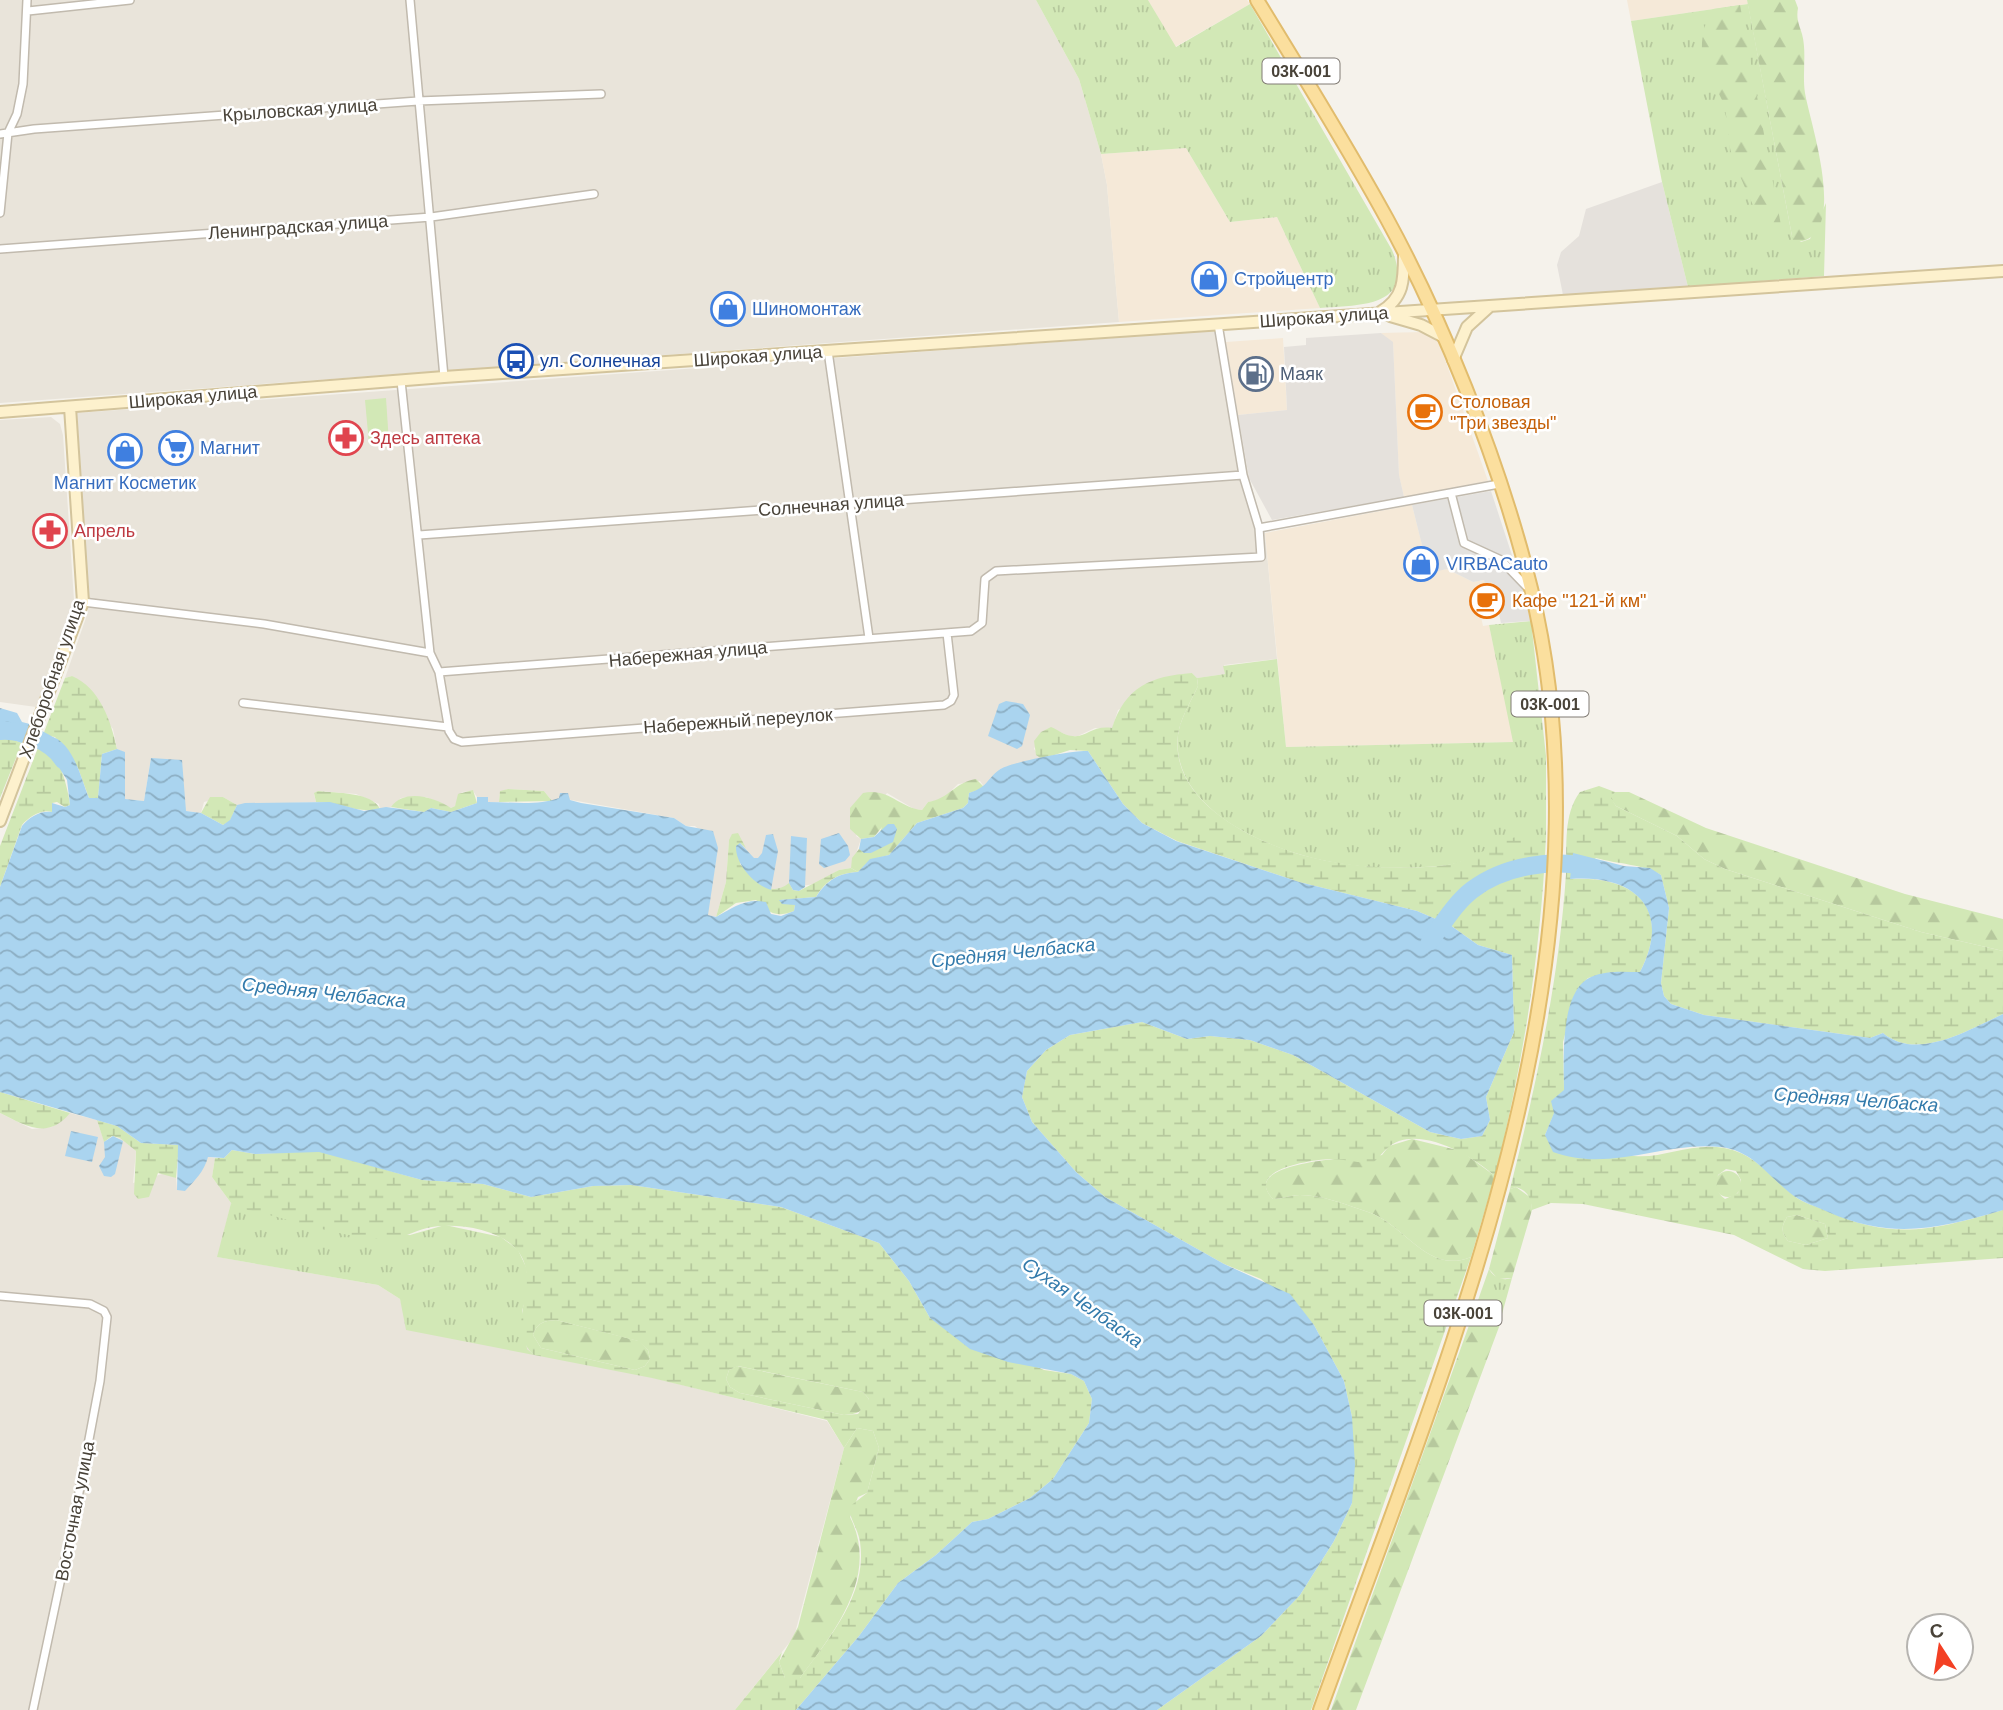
<svg xmlns="http://www.w3.org/2000/svg" width="2003" height="1710" viewBox="0 0 2003 1710" font-family="Arial,sans-serif">
	<style>
		.residential { fill: #e9e4da }
		.commercial { fill: #f5e9d8 }
		.industrial { fill: #e5e1dc }
		.grass { fill: url(#grass-tufts) }
		.forest { fill: url(#forest-firs) }
		.wetland { fill: url(#wetland-marsh); fill-rule: evenodd }
		.park { fill: #d2e8b6 }
		.parking { fill: #e4e2df }
		.water { fill: url(#water-waves) }
		.lines { fill: none; stroke-linecap: round; stroke-linejoin: round }
		.river { stroke: #aad4ef; stroke-width: 18 }
		.street-casing { stroke: #c1baae; stroke-width: 10 }
		.secondary-casing { stroke: #d3c49c; stroke-width: 14 }
		.primary-casing { stroke: #e1bc6d; stroke-width: 16 }
		.street { stroke: #fff; stroke-width: 7 }
		.secondary { stroke: #fdf1cd; stroke-width: 10 }
		.primary { stroke: #fbdf9e; stroke-width: 12 }
		.labels { text-anchor: middle; stroke-width: 5; stroke-linejoin: round; paint-order: stroke }
		.shield { fill: #fff; stroke: #807b74; stroke-width: 2 }
		.shield-label { font-size: 16px; font-weight: bold; fill: #494339 }
		.street-label { font-size: 18px; fill: #494339; stroke: #fff }
		.shop-label { font-size: 18px; fill: #366cbe; stroke: #fff; text-anchor: start }
		.transit-label { font-size: 18px; fill: #164399; stroke: #fff; text-anchor: start }
		.service-label { font-size: 18px; fill: #4e5e75; stroke: #fff; text-anchor: start }
		.food-label { font-size: 18px; fill: #c56008; stroke: #fff; text-anchor: start }
		.health-label { font-size: 18px; fill: #be3a42; stroke: #fff; text-anchor: start }
		.water-label { font-size: 19px; font-style: italic; fill: #327aab; stroke: #fff }
	</style>
	<defs>
		<pattern id="grass-tufts" width="24" height="20" patternUnits="userSpaceOnUse" patternTransform="scale(1.75)"><rect width="24" height="20" fill="#d2e8b6"/><path d="M3 7l-1-3M5 7V3M7 7l1-3M15 17l-1-3M17 17v-4M19 17l1-3" fill="none" stroke="#b6c89d"/></pattern>
		<pattern id="forest-firs" width="22" height="20" patternUnits="userSpaceOnUse" patternTransform="scale(1.75)"><rect width="22" height="20" fill="#d2e8b6"/><path d="M5 1l3.5 6h-7zM16 11l3.5 6h-7z" fill="#b6c89d"/></pattern>
		<pattern id="wetland-marsh" width="20" height="14" patternUnits="userSpaceOnUse" patternTransform="scale(1.75)"><rect width="20" height="14" fill="#d2e8b6"/><path d="M1 5h8M5 5V1M11 12h8M15 12V8" fill="none" stroke="#b6c89d"/></pattern>
		<pattern id="water-waves" width="16" height="10" patternUnits="userSpaceOnUse" patternTransform="scale(1.75)"><rect width="16" height="10" fill="#aad4ef"/><path d="M0 5q4-4 8 0t8 0" fill="none" stroke="#8caec3"/></pattern>
	</defs>
	<rect width="100%" height="100%" fill="#f5f2eb"/>
	<!-- residential -->
	<path class="residential" d="M0 0H1036L1079 79 1101 154 1107 185 1119 322 0 403Z
		M1223 330 1249 478 1265 533 1277 659 1224 665 1225 674 1197 678 1192 673 1118 710 1112 729 1095 728 1078 736H1069L1051 728 1041 732 1034 749 1042 759 1000 769 985 788 980 781 958 784 942 800 928 802 922 810 914 809 887 793 856 836 861 839 851 868 839 870 815 884 771 890 729 840 726 882 716 917 707 915 718 848 695 826H686L674 818 560 798 552 801 544 791 508 789 500 792 499 802H488V797H477L473 791 462 792 455 806 451 808 426 797H408L401 798 391 807 380 809 379 804 356 794 318 791 314 794 316 802 237 805 223 797 204 802 201 813 186 811 151 758 144 801 125 799V753L117 749 113 729 72 676 65 678 88 612 77 413Z
		M51 417 60 424 63 435 74 600 36 707 0 702V420Z
		M0 1113 32 1129 52 1127 70 1113 97 1120 104 1141 121 1138 136 1151 133 1183 165 1173 176 1178 177 1189 208 1157 215 1158 212 1177 231 1203 218 1257 378 1285 400 1299 405 1316 827 1421 844 1448 794 1637 735 1710H0Z"/>
	<!-- commercial -->
	<path class="commercial" d="M1148 0H1247L1250 4 1175 47Z
		M1627 0H1747L1748 4 1631 21Z
		M1186 148 1230 222 1277 217 1320 308 1119 322 1107 185 1101 154Z
		M1422 332 1437 337 1488 481 1404 497 1399 476 1393 343 1381 333Z
		M1283 338 1287 410 1238 415 1226 342Z
		M1412 505 1429 572 1447 569 1473 582 1484 580 1493 582 1498 607 1480 612 1483 626 1489 625 1514 742 1286 747 1265 533Z"/>
	<!-- industrial -->
	<path class="industrial" d="M1662 182 1688 287 1563 295 1557 265 1561 252 1579 236 1586 209Z
		M1381 333 1393 342 1399 475 1404 497 1272 520 1249 478 1238 415 1287 410 1284 347 1306 345V338Z"/>
	<!-- grass -->
	<path class="grass" d="M1036 0H1148L1176 47 1250 4 1392 250C1416 308 1358 305 1320 308L1277 217 1230 222 1186 148 1101 154 1079 79Z
		M1748 4 1792 236 1801 242 1810 239 1826 203 1824 276 1688 287 1662 182 1631 21Z
		M1531 621 1546 756V836C1506 836 1477 863 1439 866 1395 870 1345 868 1302 855 1249 840 1171 801 1178 735 1180 719 1191 701 1198 686L1197 678 1225 674 1223 666 1277 659 1286 747 1513 742 1489 625Z
		M231 1203 248 1209 410 1235 445 1225 501 1237 518 1250 526 1267 529 1287 522 1311 527 1349 534 1355 406 1330 400 1299 378 1285 217 1257Z
		M1489 1269C1494 1278 1503 1281 1512 1278L1502 1314 1498 1305 1477 1303Z"/>
	<!-- forest -->
	<path class="forest" d="M1747 0H1795L1798 8C1796 19 1799 24 1802 34 1807 52 1802 74 1805 93 1810 123 1851 241 1795 242L1792 236Z
		M1740 5 1783 236 1782 242 1777 244C1765 236 1734 165 1730 148 1727 133 1728 113 1722 100 1716 86 1706 77 1703 61 1700 43 1703 24 1713 9Z
		M976 779 985 788 969 793 968 803 963 808 917 823 889 855 870 860 858 872 851 868 852 858 859 849 871 853 882 827 874 837 861 839 850 829V808L863 793C888 787 900 808 922 810L928 802C949 799 955 782 976 779Z
		M1615 792H1629L1706 828 1905 894 2003 919V951L1921 932 1725 869 1704 859 1677 836 1616 806 1610 798Z
		M1412 1139 1461 1151 1495 1176 1471 1257C1427 1275 1406 1225 1368 1212 1347 1205 1323 1195 1300 1195 1290 1195 1283 1199 1273 1199 1234 1160 1364 1157 1382 1155L1389 1146Z
		M1715 1184a13 13 0 1 1 26 0a13 13 0 1 1-26 0Z
		M1516 1187 1531 1198 1532 1210 1512 1278 1498 1279 1489 1269 1510 1189Z
		M1797 1215 1825 1224 1828 1238 1806 1245 1788 1241C1781 1232 1781 1227 1787 1217Z
		M1488 1302 1498 1305 1502 1314 1499 1327 1356 1710H1331L1477 1303Z
		M556 1320 639 1341 648 1350 650 1359 645 1366 635 1370 541 1348 533 1335C537 1323 543 1321 556 1320Z
		M737 1366 863 1392 869 1399C864 1412 857 1414 844 1415L740 1393 730 1387 726 1379 729 1370Z
		M857 1428 873 1431 879 1448 867 1493 858 1497 850 1517C880 1576 834 1632 800 1678H785L779 1662 798 1627 844 1448Z"/>
	<!-- wetland -->
	<path class="wetland" d="M1192 673 1197 678 1198 686C1191 701 1180 719 1178 735 1170 801 1250 840 1302 855 1345 867 1395 870 1439 866 1465 864 1486 848 1509 839 1520 835 1534 836 1546 836 1541 951 1523 1064 1495 1176 1473 1157 1430 1131 1399 1141 1388 1145 1382 1154 1374 1162 1359 1164 1345 1159 1330 1159 1312 1160 1244 1169 1273 1199 1283 1199 1290 1195 1300 1195 1323 1195 1347 1205 1368 1212 1406 1225 1427 1275 1471 1257L1311 1710H1157L1261 1636 1300 1595 1334 1541 1352 1503V1417L1344 1381 1314 1325 1261 1279 1224 1264 1105 1197 1076 1172 1032 1122 1022 1097 1027 1071 1046 1050 1070 1035 1142 1022 1187 1039 1210 1036 1250 1040 1293 1055 1430 1132 1461 1139 1482 1136 1490 1120 1486 1097 1514 1032 1512 955 1478 945 1450 925 1417 911 1299 882 1177 841 1142 823 1123 804 1088 751 1070 750 1042 759 1036 755 1034 741 1041 732 1051 727C1059 730 1065 736 1073 736 1086 738 1092 725 1112 728 1125 687 1151 676 1192 673Z
		M72 676C100 688 111 721 117 749L102 754 98 799 89 798 78 768 55 737 49 736C57 760 67 780 70 805L65 807 57 802 52 803V812C41 809 29 817 22 825L0 887V846L65 678Z
		M0 735 22 743 0 798Z
		M1599 786 1615 792 1611 798 1616 806 1677 836 1704 859 1725 869 1921 932 2003 951V1014C1970 1029 1917 1062 1883 1033L1870 1038 1704 1015 1671 1004 1664 996 1661 983 1669 908 1661 875C1643 864 1617 864 1596 858L1570 879C1635 875 1673 908 1640 972H1612L1588 978 1577 990 1563 1042 1564 1090 1545 1135C1574 1142 1604 1153 1634 1156 1662 1159 1692 1142 1724 1148 1754 1153 1770 1176 1793 1195 1802 1203 1816 1206 1827 1211 1894 1241 1934 1230 2003 1210V1258L1825 1271 1803 1269 1734 1235 1583 1204 1551 1203 1532 1210C1531 1198 1528 1191 1516 1187L1510 1189C1536 1086 1559 980 1566 874 1567 847 1563 814 1580 792ZM1726 1169 1736 1171 1741 1180 1738 1193 1725 1199C1716 1192 1716 1187 1718 1175ZM1797 1215 1825 1224 1828 1238 1806 1245 1788 1241C1781 1232 1781 1227 1787 1217Z
		M508 789 544 791 552 801 499 802 500 791Z
		M473 790 477 803 451 812 431 808 424 812 391 807C404 788 435 797 451 808L455 806 458 794Z
		M318 791C335 793 373 792 380 809 358 814 338 802 316 802L314 793Z
		M210 797H223L237 805 230 821 223 825 201 813Z
		M738 833 746 848 740 843V864C754 879 769 899 789 883L793 890 799 891 839 870 851 868 858 872C839 873 826 880 816 897L780 900 795 905 794 911C775 918 770 913 756 900L736 903 716 917 726 882 729 840 732 834Z
		M0 1092 70 1113C48 1140 26 1126 0 1113Z
		M97 1120 117 1126 141 1143 179 1145 176 1178 158 1173 149 1197 138 1199 134 1194 136 1151 120 1138 112 1136 104 1142Z
		M232 1150 255 1154 319 1151 422 1180 483 1184 531 1197 593 1186 631 1185 781 1207 879 1243 909 1281 930 1318 1044 1370 1071 1374 1084 1381 1092 1399 1089 1423 1053 1479 1030 1498 988 1519 972 1522 936 1555 898 1583 859 1636 796 1710H735L782 1652 779 1662 785 1678H800C828 1639 868 1595 860 1542 858 1529 850 1520 849 1507L867 1493 879 1448 873 1431 857 1428 844 1448 827 1420 652 1378 534 1355C502 1327 544 1282 517 1250 499 1228 453 1222 427 1228 415 1231 403 1238 391 1239 346 1241 284 1216 238 1208L231 1203 212 1177 215 1158H224ZM556 1320 638 1341 648 1350 650 1359 645 1366 635 1370 541 1348 533 1335C537 1323 543 1321 556 1320ZM738 1366 863 1392 869 1399 858 1414 844 1415 740 1393 730 1387 726 1379 729 1370Z"/>
	<!-- park -->
	<path class="park" d="M386 398 389 443 369 444 365 400Z"/>
	<!-- parking -->
	<path class="parking" d="M1491 491 1524 592 1531 621 1501 623 1492 582 1485 584 1484 580 1473 582 1447 569 1429 573 1412 505Z"/>
	<!-- water -->
	<path class="water" d="M1006 701 1023 704 1030 715 1022 746 1017 749 988 736 999 704Z
		M0 708 17 713 22 722 30 724 22 743 0 735Z
		M49 736C73 740 81 779 89 798H98L102 754 117 749 125 752V799L144 801 151 758 182 760 186 811 201 813 223 825 230 820 237 805 245 803 330 802 364 811 386 807 424 812 431 808 451 812 477 803V797H488V802C511 802 538 806 559 798L560 793H568L570 800 581 803 674 818 686 826 713 831 718 848 708 915 716 917C733 908 745 898 766 902L771 914 781 916 794 911 795 905 782 904 779 900 816 897C827 880 839 873 858 872L870 859 889 855 917 823 963 808 968 803 969 793C988 787 986 780 999 770 1010 762 1074 750 1088 751L1123 804 1142 823 1176 841 1299 882 1417 911 1450 925 1478 945 1512 955 1514 1032 1486 1097 1490 1120 1482 1136 1461 1139 1430 1132 1293 1055 1250 1040 1210 1036 1187 1039 1142 1022 1070 1035 1046 1050 1027 1071 1022 1097 1032 1122 1076 1172 1105 1197 1224 1264 1290 1294 1314 1325 1344 1381 1352 1417 1355 1465 1352 1503 1334 1541 1300 1595 1261 1636 1157 1710H796L859 1636 898 1583 936 1555 972 1522 988 1519 1030 1498 1053 1479 1089 1423 1092 1399 1084 1381 1071 1374 1008 1362 970 1349 930 1318 909 1281 879 1243 781 1207 631 1185 593 1186 531 1197 483 1184 422 1180 319 1152 255 1154 232 1150 224 1158 208 1157C204 1172 195 1180 185 1191L177 1190 178 1145 141 1143 117 1126 0 1092V887L22 826C29 817 41 810 52 812V803L65 807 70 805 67 780 51 755Z
		M888 824H894L897 829 893 842 871 853H864L859 849 861 839 874 837Z
		M839 833 848 846 850 855 845 861 824 868 819 864 821 839Z
		M773 834 778 851 771 890C754 885 735 864 736 846L740 843 754 858H758L762 853 766 835Z
		M791 836 807 838 805 887 799 891 793 890 789 883Z
		M1573 853 1624 866 1650 868 1661 875 1669 908 1661 983 1664 996 1671 1004 1704 1015 1870 1038 1883 1033C1917 1062 1970 1029 2003 1014V1210C1938 1229 1892 1240 1828 1212 1815 1206 1801 1202 1790 1193 1767 1175 1753 1151 1721 1147 1665 1141 1609 1173 1553 1152L1545 1135 1554 1113 1551 1101 1564 1090C1564 1062 1559 991 1591 977 1607 970 1623 972 1640 972 1673 909 1634 874 1570 879Z
		M71 1131 98 1137 92 1162 65 1156Z
		M113 1136 123 1141 115 1174 111 1177 104 1176 99 1166 105 1157 104 1142Z"/>
	<g class="lines">
		<!-- river -->
		<path class="river" d="M0 731C21 729 53 742 63 760
			M1430 941C1443 924 1455 903 1472 890 1505 865 1554 858 1593 868"/>
		<!-- street casing -->
		<g class="street-casing">
			<path id="street" d="M410 0 444 377
				M28 11 130 0
				M0 134 34 129 418 101 601 94
				M0 213 8 133 17 114 23 84 27 0
				M0 249 431 217 594 194
				M828 351 869 638
				M401 381 430 653
				M1451 493 1464 543 1501 560 1526 586
				M1259 528 1499 484
				M419 535 1243 475
				M83 602 264 624 430 653 439 672 971 631 982 623 985 579 996 571 1261 557 1259 528 1243 475 1218 324
				M439 672 449 731 454 739 462 742 944 705 951 701 954 695 947 633
				M243 703 448 727
				M0 1296 90 1304 104 1311 107 1317 100 1381 77 1503 33 1710"/>
		</g>
		<!-- secondary casing -->
		<g class="secondary-casing">
			<path id="secondary" d="M1380 312C1405 298 1404 278 1404 251
				M1390 316 1421 325 1444 337
				M1453 360 1467 327 1490 306
				M0 412 444 377 2003 271
				M0 821 83 602 70 407"/>
		</g>
		<!-- primary casing -->
		<g class="primary-casing">
			<path id="primary" d="M1257 0C1301 72 1346 144 1387 219 1443 322 1495 452 1525 565 1629 948 1448 1355 1320 1710"/>
		</g>
		<!-- street -->
		<use href="#street" class="street"/>
		<!-- secondary -->
		<use href="#secondary" class="secondary"/>
		<!-- primary -->
		<use href="#primary" class="primary"/>
	</g>
	<!-- icons -->
	<defs>
		<g id="shop-ring" transform="scale(1.75)"><circle r="9.5" fill="#fff" stroke="#3f7fe0" stroke-width="1.5"/><path d="M-5-2.5h2.3a2.7 3.5 0 0 1 5.4 0H5L5.5 6h-11ZM-1.5-2.5h3a1.5 2.3 0 0 0-3 0Z" fill="#3f7fe0"/></g>
		<g id="bus-ring" transform="scale(1.75)"><circle r="9.5" fill="#fff" stroke="#1a4fb4" stroke-width="1.5"/><path d="M-5-6H5V4H4V6H2V4H-2V6H-4V4H-5ZM-3.5-4V0h7V-4ZM-3.5 1.2v1.5H-2V1.2ZM2 1.2v1.5H3.5V1.2Z" fill="#1a4fb4"/></g>
		<g id="fuel-ring" transform="scale(1.75)"><circle r="9.5" fill="#fff" stroke="#5c6f8a" stroke-width="1.5"/><path d="M-5.5-6h7V0h2V4h1.3V-2.5L3-4.5l.8-.8L6-3V5H2.5V1h-1V6h-7ZM-4.2-4.7v3.2H.2V-4.7Z" fill="#5c6f8a"/></g>
		<g id="cafe-ring" transform="scale(1.75)"><circle r="9.5" fill="#fff" stroke="#e8710a" stroke-width="1.5"/><path d="M-5.5-4.5H6V0H3Q3 3.5 0 3.5H-2.5Q-5.5 3.5-5.5 0ZM3-3.2v2h1.7v-2ZM-6 4.5H4V6H-6Z" fill="#e8710a"/></g>
		<g id="pharmacy-ring" transform="scale(1.75)"><circle r="9.5" fill="#fff" stroke="#e0444e" stroke-width="1.5"/><path d="M-2-6h4v4h4v4h-4v4h-4v-4h-4v-4h4Z" fill="#e0444e"/></g>
		<g id="supermarket-ring" transform="scale(1.75)"><circle r="9.5" fill="#fff" stroke="#3f7fe0" stroke-width="1.5"/><path d="M-6-5.5h2.5l.6 2H6L4.5 2H-2.5L-4.4-4H-6ZM-1.5 3.2a1.3 1.3 0 1 0 .1 0ZM3 3.2a1.3 1.3 0 1 0 .1 0Z" fill="#3f7fe0"/></g>
	</defs>
	<g fill-rule="evenodd">
		<use href="#shop-ring" x="1209" y="279"/>
		<use href="#shop-ring" x="728" y="309"/>
		<use href="#bus-ring" x="516" y="361"/>
		<use href="#fuel-ring" x="1256" y="374"/>
		<use href="#cafe-ring" x="1425" y="412"/>
		<use href="#pharmacy-ring" x="346" y="438"/>
		<use href="#supermarket-ring" x="176" y="448"/>
		<use href="#shop-ring" x="125" y="451"/>
		<use href="#pharmacy-ring" x="50" y="531"/>
		<use href="#shop-ring" x="1421" y="564"/>
		<use href="#cafe-ring" x="1487" y="601"/>
	</g>
	<g class="labels">
		<!-- shield labels -->
		<g class="shield">
			<rect x="1262.5" y="58.5" width="77" height="25" rx="5"/>
			<rect x="1511.5" y="691.5" width="77" height="25" rx="5"/>
			<rect x="1424.5" y="1300.5" width="77" height="25" rx="5"/>
		</g>
		<g class="shield-label">
			<text x="1301" y="77">03К-001</text>
			<text x="1550" y="710">03К-001</text>
			<text x="1463" y="1319">03К-001</text>
		</g>
		<!-- street labels -->
		<g class="street-label">
			<text transform="translate(300 110) rotate(-4)" y="6">Крыловская улица</text>
			<text transform="translate(298 227) rotate(-4)" y="6">Ленинградская улица</text>
			<text transform="translate(1324 317) rotate(-4)" y="6">Широкая улица</text>
			<text transform="translate(758 356) rotate(-4)" y="6">Широкая улица</text>
			<text transform="translate(193 397) rotate(-5)" y="6">Широкая улица</text>
			<text transform="translate(831 505) rotate(-4)" y="6">Солнечная улица</text>
			<text transform="translate(688 654) rotate(-5)" y="6">Набережная улица</text>
			<text transform="translate(52 679) rotate(-71)" y="6">Хлеборобная улица</text>
			<text transform="translate(738 721) rotate(-4)" y="6">Набережный переулок</text>
			<text transform="translate(75 1511) rotate(-79)" y="6">Восточная улица</text>
		</g>
		<!-- shop labels -->
		<g class="shop-label">
			<text x="1234" y="285">Стройцентр</text>
			<text x="752" y="315">Шиномонтаж</text>
			<text x="200" y="454">Магнит</text>
			<text x="125" y="489" text-anchor="middle">Магнит Косметик</text>
			<text x="1446" y="570">VIRBACauto</text>
		</g>
		<!-- transit labels -->
		<g class="transit-label">
			<text x="540" y="367">ул. Солнечная</text>
		</g>
		<!-- service labels -->
		<g class="service-label">
			<text x="1280" y="380">Маяк</text>
		</g>
		<!-- food labels -->
		<g class="food-label">
			<text x="1450" y="408">Столовая<tspan x="1450" dy="21">"Три звезды"</tspan></text>
			<text x="1512" y="607">Кафе "121-й км"</text>
		</g>
		<!-- health labels -->
		<g class="health-label">
			<text x="370" y="444">Здесь аптека</text>
			<text x="74" y="537">Апрель</text>
		</g>
		<!-- water labels -->
		<g class="water-label">
			<text transform="translate(1013 952) rotate(-6)" y="7">Средняя Челбаска</text>
			<text transform="translate(324 992) rotate(6)" y="7">Средняя Челбаска</text>
			<text transform="translate(1856 1099) rotate(4)" y="7">Средняя Челбаска</text>
			<text transform="translate(1083 1302) rotate(35)" y="7">Сухая Челбаска</text>
		</g>
	</g>
	<!-- north arrow -->
	<g transform="translate(1940 1647) rotate(348)"><circle r="33" fill="#ffffff" stroke="#b6b4b0" stroke-width="2"/>
	<path d="M0-5L12 26L0 18L-12 26Z" fill="#f34024"/>
	<text y="-10" font-size="19" font-weight="bold" text-anchor="middle" fill="#494339">С</text>
	</g>
</svg>
